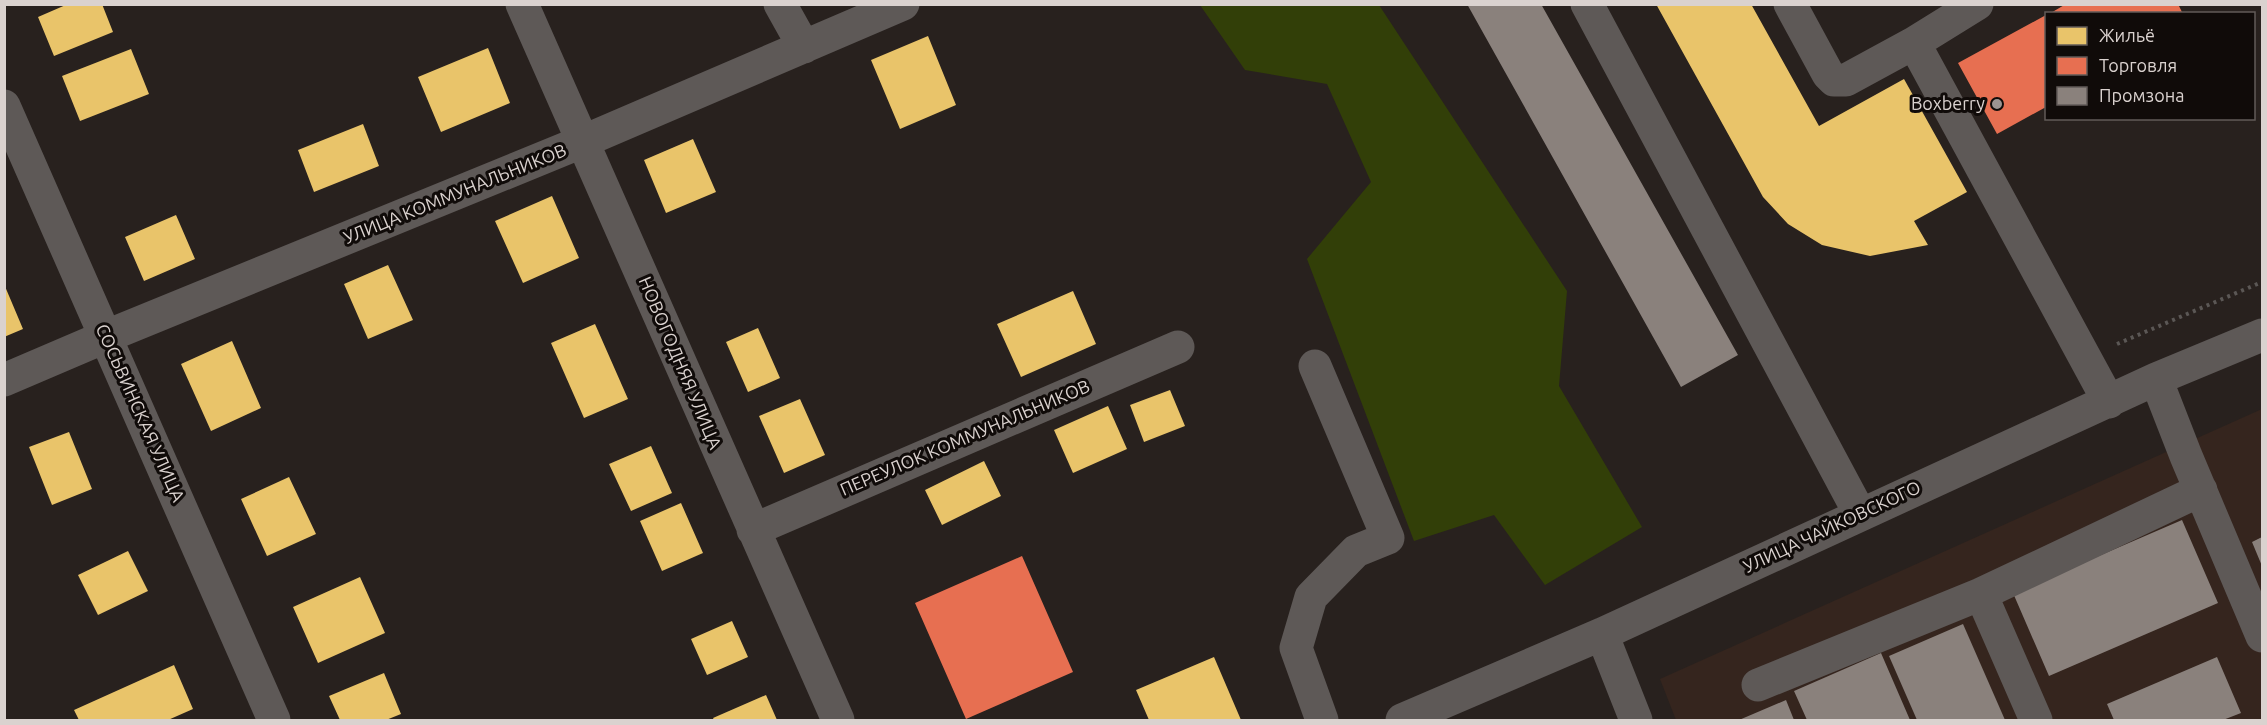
<svg xmlns="http://www.w3.org/2000/svg" width="2267" height="725" viewBox="0 0 2267 725" font-family="Ubuntu,sans-serif">
	<style>
		.built { fill: #35251e }
		.green { fill: #323f08 }
		.homes { fill: #e9c46a }
		.shops { fill: #e76f51 }
		.industry { fill: #8a817c }
		.lines { fill: none; stroke-linecap: round; stroke-linejoin: round }
		.path { stroke: #5b5755; stroke-width: 4; stroke-dasharray: 3 4.5; stroke-linecap: butt }
		.minor { stroke: #5e5957; stroke-width: 33 }
		.poi-dot { fill: #9c9491; stroke: #100b09; stroke-width: 2 }
		.labels { text-anchor: middle; stroke-width: 6; stroke-linejoin: round; paint-order: stroke }
		.poi-label { font-size: 18px; fill: #dad2cf; stroke: #100b09; text-anchor: end }
		.street-label { font-size: 18px; fill: #dad2cf; stroke: #100b09 }
	</style>
	<rect width="100%" height="100%" fill="#28211e"/>
	<!-- built -->
	<path class="built" d="M2262 409V720H1676L1660 679Z"/>
	<!-- green -->
	<path class="green" d="M1200 5H1379L1567 291 1559 386 1642 527 1545 585 1494 515 1414 541 1307 259 1371 182 1327 84 1245 70Z"/>
	<!-- homes -->
	<path class="homes" d="M68 4H102L113 32 54 56 38 17Z
		M1656 4H1751L1819 126 1904 79 1967 192 1914 221 1928 245 1870 256 1822 245 1788 224 1763 197Z
		M928 36 956 105 900 129 871 60Z
		M488 48 510 103 441 132 418 77Z
		M131 49 149 94 80 121 62 76Z
		M363 124 379 166 314 192 298 150Z
		M693 139 716 192 666 213 644 160Z
		M552 196 579 258 523 283 495 221Z
		M176 215 195 259 144 281 125 237Z
		M388 265 413 320 368 339 344 284Z
		M4 284 23 329 4 337Z
		M1073 291 1096 344 1021 377 997 324Z
		M595 324 628 399 584 418 551 343Z
		M758 328 780 378 748 392 726 342Z
		M232 341 261 408 211 431 181 364Z
		M1170 390 1185 426 1144 442 1130 405Z
		M800 399 825 455 784 473 759 416Z
		M1108 406 1127 449 1073 473 1054 430Z
		M69 432 92 489 52 505 29 447Z
		M651 446 672 493 631 511 609 464Z
		M984 461 1001 496 942 525 925 490Z
		M289 477 316 534 267 556 241 499Z
		M681 503 703 553 662 571 640 521Z
		M128 551 148 591 98 615 78 575Z
		M360 577 385 633 318 663 293 607Z
		M732 621 748 657 707 675 691 639Z
		M1214 657 1241 720H1149L1136 690Z
		M174 665 193 709 168 720H79L74 710Z
		M384 673 401 714 386 720H340L329 696Z
		M766 695 777 720H714L713 718Z"/>
	<!-- shops -->
	<path class="shops" d="M2066 4H2178L2183 14H2049Z
		M2046 15V107L1997 134 1958 63Z
		M1022 556 1073 672 966 719 915 603Z"/>
	<!-- industry -->
	<path class="industry" d="M1467 4H1541L1738 355 1681 387Z
		M2182 520 2218 603 2049 676 2013 593Z
		M2262 537V566L2252 542Z
		M1963 624 2005 720H1917L1889 656Z
		M1881 653 1910 720H1807L1794 691Z
		M2217 657 2241 713 2223 720H2114L2107 704Z
		M1786 700 1794 720H1739Z"/>
	<g class="lines">
		<!-- path -->
		<path class="path" d="M2117 344 2262 282"/>
		<!-- minor -->
		<path class="minor" d="M522 4 838 720
			M780 4 804 47
			M1587 4 1860 514
			M1790 4 1828 74 1834 80H1846L1914 43
			M1977 4 1914 43 2109 402
			M4 106 274 720
			M1315 366 1388 538 1356 551 1311 597 1296 648 1322 720
			M2156 379 2186 456 2262 636
			M4 380 107 336 584 141 903 4
			M753 530 1178 347
			M1981 594 2201 490
			M1602 634 1636 720
			M1758 685 1981 594 2036 720
			M1402 720 1602 634 2156 379 2262 335"/>
	</g>
	<!-- markers -->
	<circle class="poi-dot" cx="1997" cy="104" r="6"/>
	<g class="labels">
		<!-- poi labels -->
		<g class="poi-label">
			<text x="1985" y="110">Boxberry</text>
		</g>
		<!-- street labels -->
		<g class="street-label">
			<text transform="translate(455 194) rotate(-22)" y="6">УЛИЦА КОММУНАЛЬНИКОВ</text>
			<text transform="translate(680 363) rotate(67)" y="6">НОВОГОДНЯЯ УЛИЦА</text>
			<text transform="translate(140 413) rotate(66)" y="6">СОСЬВИНСКАЯ УЛИЦА</text>
			<text transform="translate(965 438) rotate(-23)" y="6">ПЕРЕУЛОК КОММУНАЛЬНИКОВ</text>
			<text transform="translate(1832 527) rotate(-25)" y="6">УЛИЦА ЧАЙКОВСКОГО</text>
		</g>
	</g>
	<!-- border -->
	<rect width="2267" height="725" fill="none" stroke="#dad2cf" stroke-width="12"/>
	<!-- legend -->
	<rect x="2045" y="12" width="210" height="108" fill="#100b09" stroke="#615b58" stroke-width="1.5"/>
	<rect x="2057" y="27" width="30" height="18" fill="#e9c46a" stroke="#615b58" stroke-width="1.5"/>
	<text x="2099" y="42" font-size="18" fill="#dad2cf">Жильё</text>
	<rect x="2057" y="57" width="30" height="18" fill="#e76f51" stroke="#615b58" stroke-width="1.5"/>
	<text x="2099" y="72" font-size="18" fill="#dad2cf">Торговля</text>
	<rect x="2057" y="87" width="30" height="18" fill="#8a817c" stroke="#615b58" stroke-width="1.5"/>
	<text x="2099" y="102" font-size="18" fill="#dad2cf">Промзона</text>
</svg>
